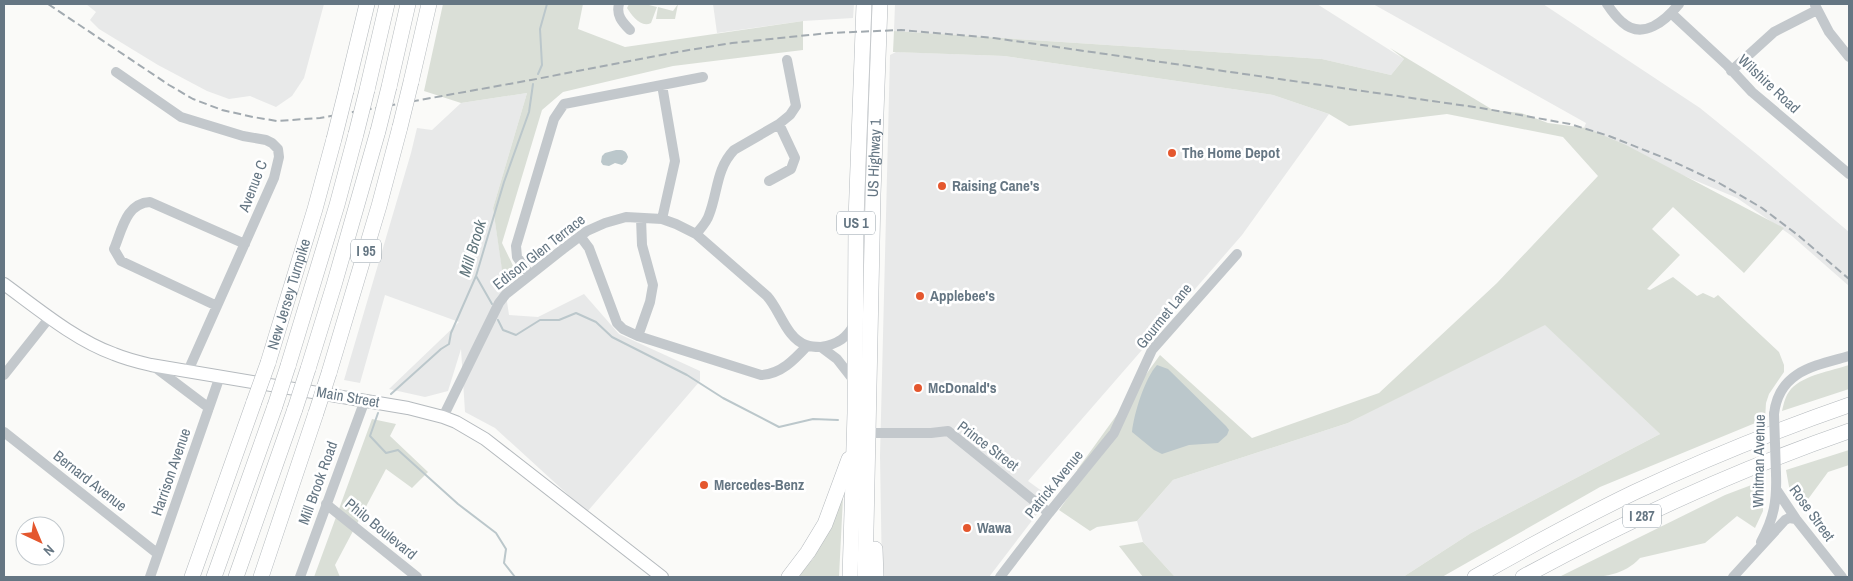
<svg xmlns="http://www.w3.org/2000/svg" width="1853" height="581" viewBox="0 0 1853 581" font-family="'Archivo Narrow',sans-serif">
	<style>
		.built { fill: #e8e9e9 }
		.green { fill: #dadfd7 }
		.water { fill: #bbc7cb }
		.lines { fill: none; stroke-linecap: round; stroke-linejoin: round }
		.stream { stroke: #bbc7cb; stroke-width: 2 }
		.major-casing { stroke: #b5babe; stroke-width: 14 }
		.highway-casing { stroke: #b4b9bd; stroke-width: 16 }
		.minor { stroke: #c3c8cc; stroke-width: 10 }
		.major { stroke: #fff; stroke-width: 12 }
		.highway { stroke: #fff; stroke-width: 15 }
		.rail { stroke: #a2aab0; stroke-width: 2; stroke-dasharray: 8 4; stroke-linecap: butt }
		.highway-bridge-casing { stroke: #b4b9bd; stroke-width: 16; stroke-linecap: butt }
		.minor-bridge { stroke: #c3c8cc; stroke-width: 10 }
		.highway-bridge { stroke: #fff; stroke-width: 15 }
		.poi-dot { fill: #e4572e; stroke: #fff; stroke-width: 2 }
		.labels { text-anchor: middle; stroke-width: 5; stroke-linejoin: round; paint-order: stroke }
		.shield { fill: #fff; stroke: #939fa8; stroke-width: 1 }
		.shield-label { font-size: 14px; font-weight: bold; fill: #657683 }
		.street-label { font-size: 15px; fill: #657683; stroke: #fff }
		.poi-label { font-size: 15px; font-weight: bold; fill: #657683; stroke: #fff; text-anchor: start }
		.water-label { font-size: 16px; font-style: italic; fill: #60757c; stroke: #fff }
	</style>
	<rect width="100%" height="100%" fill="#fafaf8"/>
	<!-- built -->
	<path class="built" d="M86 4H324L304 78 292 96 276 107 250 96 229 99 207 91 158 65 99 29 90 20 96 12Z
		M713 4H854L853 18 803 21 717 33Z
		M895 4H1317L1404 59 1391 75 1322 59 894 31Z
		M1373 4H1543L1700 108 1758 155 1849 232V286L1792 236 1737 198 1582 133 1586 123Z
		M896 52 1004 56 1273 95 1329 114 1242 235 1028 481 1050 497 989 577H882L880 456 890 55Z
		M527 93 493 208 509 315 538 317 584 294 619 334 700 371V381L587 512 495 428 465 412 461 349 448 391 425 397 389 389 459 322 385 295 360 383 344 380 411 153 417 128 432 130 461 103Z
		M1545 324 1660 434 1471 533 1403 577H1175L1143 542 1137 521 1173 480 1348 423Z"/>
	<!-- green -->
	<path class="green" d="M443 4H583L578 29 625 47 803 21V50L673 66 563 92 542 110 502 243 519 278 502 270 493 208 527 93 461 103 424 91Z
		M629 4H645L657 7 651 23C641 28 632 16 627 8Z
		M678 4 675 19H656L658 7 673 11Z
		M894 31 1322 59 1391 75 1404 59 1390 48 1493 110 1521 113 1548 123 1586 128 1626 145 1784 228 1744 273 1673 207 1652 229 1680 255 1647 289 1650 290 1673 277 1697 296 1703 293 1714 298 1718 295 1779 352 1784 365V372L1769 394 1766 403 1765 419 1600 487 1442 577H1403L1471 533 1660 434 1545 325 1348 423 1173 480 1137 521 1097 527 1090 531 1059 510 1084 475 1077 470 1160 355 1252 438 1379 393 1497 283 1598 176 1563 137 1447 114 1349 126 1329 114 1273 95 1004 56 893 52Z
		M1849 365V389L1782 411C1784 403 1785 396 1791 389 1804 375 1831 371 1849 365Z
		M372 419 396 424 390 436 428 472 412 488 386 469 335 565 340 577H314Z
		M1849 450V465L1828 472 1803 506 1790 492 1786 470Z
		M1762 481 1763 511 1755 528 1737 516 1705 543 1640 558C1619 581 1588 577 1559 577L1725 495Z
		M843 497 839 577H796L813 559Z
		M1143 542 1175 577H1143L1119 546Z"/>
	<!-- water -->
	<path class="water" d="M616 150C623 150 626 150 628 157L626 162 622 165 615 163 609 166 603 165 601 162 602 156 605 153Z
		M1157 365 1168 369 1226 426 1229 430 1227 435 1218 443 1189 445 1162 454 1154 450 1132 432C1134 413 1145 378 1157 365Z"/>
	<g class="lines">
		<!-- stream -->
		<path class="stream" d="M538 74 542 65 540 29 547 4
			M476 276 492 304
			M498 320 503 330 516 335 540 320H559L576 313 596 322 612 337 687 375 723 398 779 427 813 419 838 420
			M391 394 441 349 449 344 451 333 476 276 504 182 529 112 533 84
			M378 413 370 436 386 453 398 450 458 504 496 533 506 549 504 563 515 577"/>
		<!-- major casing -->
		<g class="major-casing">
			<path id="major" d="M4 284C37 308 75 340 114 354 126 359 138 362 151 365L408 408 443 417 456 422 485 439 662 577"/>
		</g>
		<!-- highway casing -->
		<g class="highway-casing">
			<g id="highway">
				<path d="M411 82 429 4"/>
				<path d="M389 87 408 4"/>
				<path d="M367 90 387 4"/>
				<path d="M346 91 367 4"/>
				<path id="s1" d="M268 363 315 209 334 139"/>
				<path d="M288 366 337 205 356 134"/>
				<path d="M308 369 334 285 378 131"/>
				<path d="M329 373 379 206 400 127"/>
				<path d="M875 549 876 577"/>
				<path d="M192 577 254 402"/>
				<path d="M214 577 275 406"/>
				<path d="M236 577 295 409"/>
				<path d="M261 577 316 413"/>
				<path d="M789 577 808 552 825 524 849 459"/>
				<path d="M850 577 855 413 856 220 864 4"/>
				<path id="s2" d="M865 577 873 194 880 4"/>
				<path d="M1475 577C1528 547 1581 518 1635 492 1705 459 1777 430 1849 405"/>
				<path d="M1523 577C1628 520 1736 470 1849 431"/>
			</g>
		</g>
		<!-- minor -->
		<path class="minor" d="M619 4C616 15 622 22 630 30
			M1607 4C1611 10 1616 17 1622 22 1643 41 1666 20 1679 4
			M1815 5 1829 32 1849 57
			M1671 13 1727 65 1752 92 1849 174
			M1731 71 1774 32 1817 10
			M116 72 181 117 243 136 266 140 272 143 278 149 279 157 274 178 188 371
			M662 85 675 161 662 219
			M769 181 791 169 795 158 779 124
			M696 234C701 228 707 222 709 215 718 192 716 169 734 150L779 124 790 115 796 106 787 60
			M580 236 589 248 617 323 623 329 638 336 761 375C781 374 794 360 807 346
			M530 275 517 257 516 246 554 119 564 104 703 77
			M217 306 121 261 114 249C122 230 126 203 150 202L245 244
			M638 336 650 302 653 285 642 245 641 218
			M152 365 209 408
			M4 375 50 317
			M855 382 837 359 821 347C838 344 847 338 855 323
			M1774 414C1779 371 1814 366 1849 356
			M443 417 499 303 506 294 563 249 587 231 605 223 626 217 662 219 676 224 696 234 767 296C780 310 786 338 806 345 811 347 816 347 821 347
			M4 432 158 554
			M863 433H931L948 431 1049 513
			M1776 489 1796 519 1842 577
			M326 504 417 577
			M1761 542C1774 518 1777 501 1776 474
			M150 577 220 376
			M300 577 365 400
			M1000 577 1049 513 1114 433 1152 350 1237 254
			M1733 577 1785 520 1789 518 1796 519"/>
		<!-- major -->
		<use href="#major" class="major"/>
		<!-- highway -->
		<use href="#highway" class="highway"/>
		<!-- rail -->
		<path class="rail" d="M48 4 169 85 193 99 222 110 253 117 277 121 320 118 531 80 677 52 732 43 829 33 901 30 994 38 1481 108 1570 124 1609 136 1672 161 1719 183 1762 208 1799 236 1849 279"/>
		<!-- highway-bridge casing -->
		<g class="highway-bridge-casing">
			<path id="highway-bridge" d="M400 127 411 82
				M378 131 389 87
				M356 134 367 90
				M334 139 346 91
				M254 402 268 363
				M275 406 288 366
				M295 409 308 369
				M316 413 329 373"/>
		</g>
		<!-- minor-bridge -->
		<path class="minor-bridge" d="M1774 414 1776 474"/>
		<!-- highway-bridge -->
		<use href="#highway-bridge" class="highway-bridge"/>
	</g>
	<!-- markers -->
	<g class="poi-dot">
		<circle cx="1172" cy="153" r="5"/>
		<circle cx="942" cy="186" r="5"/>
		<circle cx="920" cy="296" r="5"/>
		<circle cx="918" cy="388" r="5"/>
		<circle cx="704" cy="485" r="5"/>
		<circle cx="967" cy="528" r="5"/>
	</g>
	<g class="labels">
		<!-- shield labels -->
		<g class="shield">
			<rect x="837" y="211.5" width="38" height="23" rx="4"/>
			<rect x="351" y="239.5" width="30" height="23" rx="4"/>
			<rect x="1623" y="504.5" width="38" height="23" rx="4"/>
		</g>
		<g class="shield-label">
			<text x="856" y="228">US 1</text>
			<text x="366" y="256">I 95</text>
			<text x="1642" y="521">I 287</text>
		</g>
		<!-- street labels -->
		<g class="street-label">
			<text transform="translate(1769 84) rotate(43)" y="5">Wilshire Road</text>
			<text dy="5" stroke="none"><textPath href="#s2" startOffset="419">US Highway 1</textPath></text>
			<text transform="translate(253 186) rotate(-69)" y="5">Avenue C</text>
			<text transform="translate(539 252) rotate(-38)" y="5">Edison Glen Terrace</text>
			<text dy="5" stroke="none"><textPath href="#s1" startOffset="72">New Jersey Turnpike</textPath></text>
			<text transform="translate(1164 316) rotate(-51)" y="5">Gourmet Lane</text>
			<text transform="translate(348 397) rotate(10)" y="5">Main Street</text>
			<text transform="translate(988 446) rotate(37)" y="5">Prince Street</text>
			<text transform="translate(1759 461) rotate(-89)" y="5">Whitman Avenue</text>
			<text transform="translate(171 472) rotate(-71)" y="5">Harrison Avenue</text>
			<text transform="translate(90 481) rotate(38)" y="5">Bernard Avenue</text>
			<text transform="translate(318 483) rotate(-70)" y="5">Mill Brook Road</text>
			<text transform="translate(1054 484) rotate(-51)" y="5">Patrick Avenue</text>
			<text transform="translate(1812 513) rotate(54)" y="5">Rose Street</text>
			<text transform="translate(381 529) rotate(39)" y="5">Philo Boulevard</text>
		</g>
		<!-- poi labels -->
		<g class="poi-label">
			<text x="1182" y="158">The Home Depot</text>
			<text x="952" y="191">Raising Cane's</text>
			<text x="930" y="301">Applebee's</text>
			<text x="928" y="393">McDonald's</text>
			<text x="714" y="490">Mercedes-Benz</text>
			<text x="977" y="533">Wawa</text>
		</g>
		<!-- water labels -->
		<g class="water-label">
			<text transform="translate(472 248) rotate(-73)" y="6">Mill Brook</text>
		</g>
	</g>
	<!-- border -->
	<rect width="1853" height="581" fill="none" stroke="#657683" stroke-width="10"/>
	<!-- north arrow -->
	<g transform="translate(40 541) rotate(136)"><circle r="24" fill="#ffffff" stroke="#c1c8cd"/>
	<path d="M0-4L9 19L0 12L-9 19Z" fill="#e4572e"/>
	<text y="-8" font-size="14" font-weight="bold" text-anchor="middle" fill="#657683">N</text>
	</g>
</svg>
